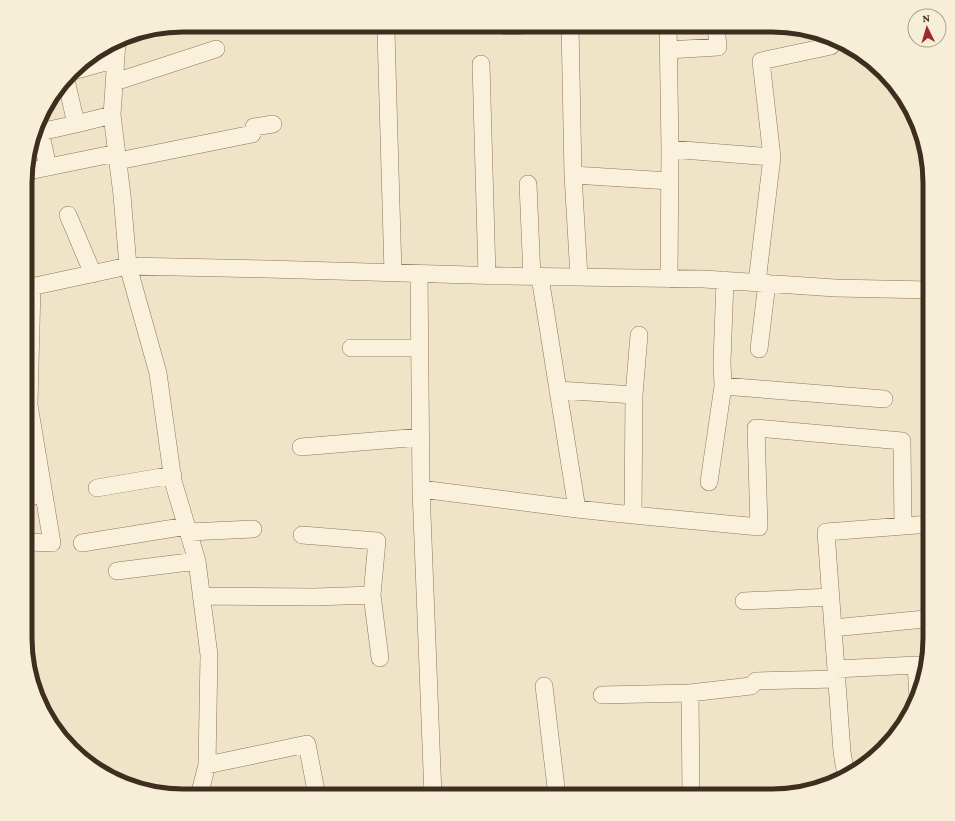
<svg xmlns="http://www.w3.org/2000/svg" width="955" height="821" viewBox="0 0 955 821" font-family="'Crimson Pro',serif">
	<style>
		.lines { fill: none; stroke-linecap: round; stroke-linejoin: round }
		.street-casing { stroke: #8d765c; stroke-width: 18 }
		.street { stroke: #faf1dc; stroke-width: 17 }
		.rim { fill: none; stroke: #3d2e20; stroke-width: 5 }
	</style>
	<rect width="100%" height="100%" fill="#f0e4c8"/>
	<g class="lines">
		<!-- street casing -->
		<g class="street-casing">
			<path id="street" d="M390 25 386 32 393 273
				M570 25 573 175
				M668 25 670 149 669 279
				M506 26 526 25
				M117 42 112 115 122 195 128 266 158 373 173 481 197 561 209 655 207 765 199 796
				M668 50 718 47 716 25
				M481 64 487 276
				M73 71 116 59
				M66 80 76 124 112 115
				M115 82 216 49
				M39 126 48 167
				M40 132 76 124
				M670 149 772 157 757 282
				M772 157 761 61 831 46
				M118 161 252 134 254 127 273 124
				M26 169 29 171 117 153
				M528 184 532 277
				M68 215 93 274
				M419 274 421 489 433 796
				M579 277 573 175 670 181
				M26 288 128 266 267 269 505 276 704 279 835 288 930 290
				M351 348H419
				M759 349 767 283
				M723 386 722 362 725 280
				M558 390 634 395 633 515 577 509
				M634 395 639 335
				M301 447 421 437
				M709 482 723 386 884 399
				M97 488 173 475
				M421 489 577 509 540 277
				M26 496 44 495
				M633 515 759 527 756 428 902 441 903 526
				M189 532 253 529
				M302 535 377 541 372 595
				M26 542 52 543 29 405 32 287
				M82 543 187 526
				M117 571 197 561
				M201 596 315 597 372 595 380 658
				M744 601 831 597
				M833 628 925 619
				M836 669 916 665 918 697
				M544 686 557 796
				M690 693 691 796
				M602 695 690 693 751 686 756 681 837 679
				M207 765 307 744 317 796
				M846 775 842 752 826 532 930 524"/>
		</g>
		<!-- street -->
		<use href="#street" class="street"/>
	</g>
	<!-- crop -->
	<path d="M0 0H955V821H0ZM183 32H772A151 151 0 0 1 923 183V638A151 151 0 0 1 772 789H183A151 151 0 0 1 32 638V183A151 151 0 0 1 183 32Z" fill="#f7eed8" fill-rule="evenodd"/>
	<path class="rim" d="M183 32H772A151 151 0 0 1 923 183V638A151 151 0 0 1 772 789H183A151 151 0 0 1 32 638V183A151 151 0 0 1 183 32Z"/>
	<!-- north arrow -->
	<g transform="translate(927 28) rotate(355)"><circle r="19" fill="#f7eed8" stroke="#ada18e"/>
	<path d="M0-3L7 15L0 10L-7 15Z" fill="#9e2a2b"/>
	<text y="-6" font-size="11" font-weight="bold" text-anchor="middle" fill="#3d2e20">N</text>
	</g>
</svg>
